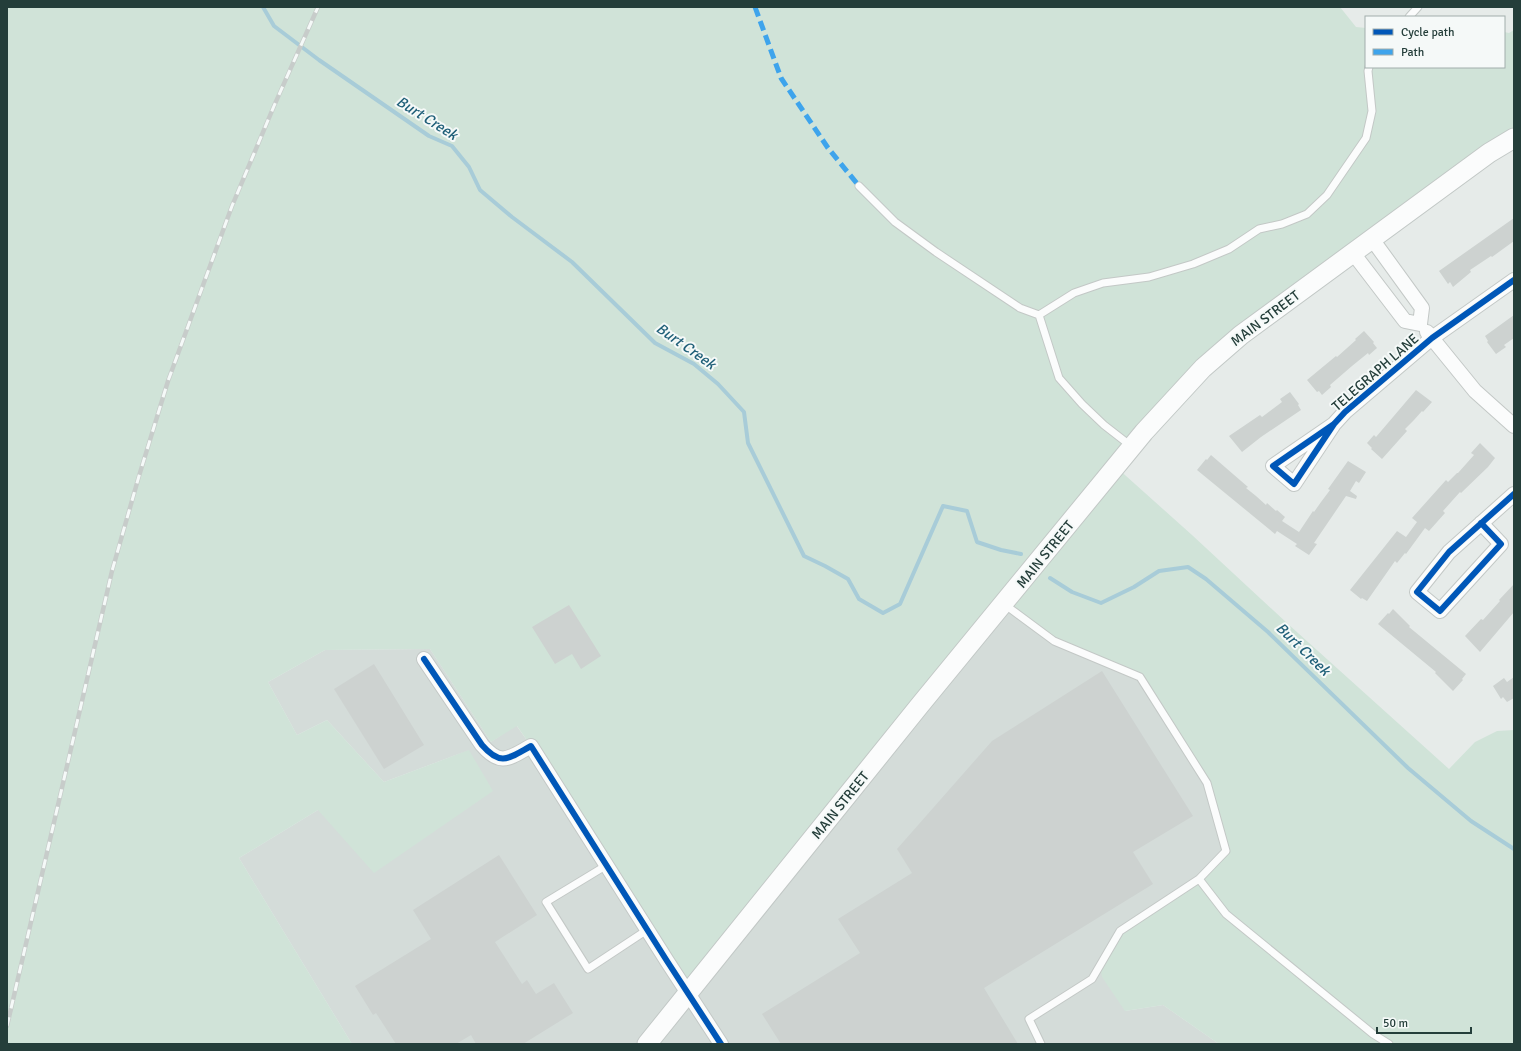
<svg xmlns="http://www.w3.org/2000/svg" width="1521" height="1051" viewBox="0 0 1521 1051" font-family="Signika,sans-serif">
	<style>
		.built { fill: #d4dcd9 }
		.green { fill: #d0e3d8 }
		.lines { fill: none; stroke-linecap: round; stroke-linejoin: round }
		.stream { stroke: #a8ccd8; stroke-width: 4 }
		.building { fill: #cdd2d0 }
		.service-casing { stroke: #c3c8c6; stroke-width: 9 }
		.minor-casing { stroke: #c3c8c6; stroke-width: 16 }
		.secondary-casing { stroke: #c2c8c6; stroke-width: 21 }
		.service { stroke: #fbfcfc; stroke-width: 7 }
		.minor { stroke: #fbfcfc; stroke-width: 14 }
		.secondary { stroke: #fbfcfc; stroke-width: 19 }
		.rail-casing { stroke: #c7ccca; stroke-width: 4.5 }
		.rail { stroke: #f5f9f8; stroke-width: 3; stroke-dasharray: 9; stroke-linecap: butt }
		.quiet { stroke: #3ea4ec; stroke-width: 5; stroke-dasharray: 10 5; stroke-linecap: butt }
		.cycleway-casing { stroke: #f5f9f8; stroke-width: 8 }
		.cycleway { stroke: #0057b8; stroke-width: 6 }
		.labels { text-anchor: middle; stroke-width: 4; stroke-linejoin: round; paint-order: stroke }
		.street-label { font-size: 14px; fill: #243e3a; stroke: #f5f9f8 }
		.water-label { font-size: 15px; font-style: italic; fill: #1f5f78; stroke: #f5f9f8 }
	</style>
	<rect width="100%" height="100%" fill="#e6ebe9"/>
	<!-- built -->
	<path class="built" d="M1004 604 1140 677 1207 783 1226 851 1125 1011 1163 1005 1219 1044H352L239 858 318 810 469 750 384 782 327 720 297 735 268 682 325 650 430 649 491 742 516 725 531 746Z"/>
	<!-- green -->
	<path class="green" d="M7 7H1340L1356 27 1366 28V67H1504V32L1509 33 1514 30V138L1203 368 1116 467 1192 535 1288 624 1449 769 1475 742 1497 731 1514 730V1044H1219L1163 1005 1125 1011 1102 977 1100 965 1120 931 1199 879 1226 851 1207 783 1140 677 1054 641 1004 604 688 994 531 746 517 726 491 742 430 649 325 650 268 682 297 735 327 720 384 782 469 750 493 791 374 873 318 810 239 858 352 1044H7Z"/>
	<g class="lines">
		<!-- stream -->
		<path class="stream" d="M263 7 274 26 319 60 429 136 452 146 469 167 480 190 512 217 572 262 655 343 694 364 718 384 744 412 748 443 804 556 825 566 848 579 859 599 883 613 900 604 943 506 967 511 977 542 1001 550 1021 554
			M1050 578 1072 592 1101 603 1134 587 1159 571 1188 567 1206 579 1268 632 1408 768 1471 821 1514 849"/>
	</g>
	<!-- building -->
	<path class="building" d="M1514 218V241L1492 257 1491 256 1470 270 1471 272 1453 287 1450 282 1448 284 1439 271Z
		M1514 315V338L1504 345 1506 347 1496 354 1487 342 1488 341 1485 336Z
		M1364 331 1374 342 1373 343 1377 348 1369 355 1368 353 1352 366 1330 385 1331 387 1322 395 1319 391 1317 392 1307 380 1336 356 1337 357 1356 340 1355 339Z
		M1416 390 1432 402 1423 412 1422 411 1414 420 1405 429 1407 431 1382 459 1371 449 1372 448 1367 443 1374 435 1376 437Z
		M1290 392 1299 404 1298 405 1301 410 1261 437 1242 452 1229 436 1260 415 1262 417 1282 402 1280 399Z
		M1480 443 1495 458 1488 467 1461 493 1460 492 1443 511 1445 513 1429 531 1425 528 1406 554 1405 553 1397 563 1395 561 1367 601 1362 598 1361 599 1350 590 1397 531 1406 537 1417 522 1412 518 1446 480 1448 482 1457 473H1458L1474 455 1471 453Z
		M1211 455 1248 487 1246 488 1256 496 1266 505 1267 503 1276 511 1277 510 1285 517 1282 521 1299 532 1313 511 1314 512 1321 502 1330 490 1328 489 1348 461 1366 472 1359 483 1356 481 1350 491 1357 496 1356 499 1346 496 1314 543 1317 544 1309 555 1295 546 1297 544 1277 531 1275 534 1197 470 1206 459 1207 460Z
		M1514 584V612L1480 652 1465 636 1481 619 1483 620 1500 601 1499 600Z
		M569 605 601 656 581 669 572 654 555 664 532 627Z
		M1393 609 1410 626 1409 627 1466 674 1462 679 1463 680 1453 691 1435 673 1436 672 1378 624 1388 613 1389 614Z
		M374 664 424 745 384 769 334 689Z
		M1102 671 1193 816 1133 852 1153 884 984 988 1018 1044H781L762 1014 860 953 838 919 912 873 897 849 992 741Z
		M1514 677V698L1507 702 1503 697 1501 699 1493 686 1504 678 1507 682Z
		M499 855 537 915 495 942 522 984 527 980 536 994 554 983 573 1013 523 1044H476L471 1035 456 1044H396L376 1013 373 1015 355 986 431 939 413 910Z"/>
	<g class="lines">
		<!-- service casing -->
		<g class="service-casing">
			<path id="service" d="M1409 17 1418 7
				M859 186 895 222 936 252 1020 308 1039 315 1074 293 1103 283 1149 277 1193 264 1229 249 1259 229 1282 224 1307 214 1327 195 1366 138 1372 111 1368 71 1369 67
				M1039 315 1059 378 1082 404 1104 425 1131 446
				M1004 604 1054 641 1140 677 1207 783 1226 851 1199 879 1120 931 1092 979 1029 1019 1041 1044
				M607 865 546 902 588 969 647 930
				M1199 879 1226 914 1373 1034 1389 1044"/>
		</g>
		<!-- minor casing -->
		<g class="minor-casing">
			<path id="minor" d="M1353 253 1405 321 1420 324 1422 308 1372 239
				M1427 332 1475 391 1514 426
				M1334 424 1294 484 1273 466 1334 424 1345 412 1432 338 1514 280
				M1481 523 1501 544 1440 611 1417 592 1449 552 1514 494
				M424 659 482 745C501 767 509 758 531 746L667 961 721 1044"/>
		</g>
		<!-- secondary casing -->
		<g class="secondary-casing">
			<path id="secondary" d="M647 1044 920 705 1144 432 1203 368 1241 335 1489 153 1514 138"/>
		</g>
		<!-- service -->
		<use href="#service" class="service"/>
		<!-- minor -->
		<use href="#minor" class="minor"/>
		<!-- secondary -->
		<use href="#secondary" class="secondary"/>
		<!-- rail casing -->
		<g class="rail-casing">
			<path id="rail" d="M7 1026 112 571 139 476 168 381 232 206 274 106 318 7"/>
		</g>
		<!-- rail -->
		<use href="#rail" class="rail"/>
		<!-- quiet -->
		<path class="quiet" d="M755 7 781 78 828 148 859 186"/>
		<!-- cycleway casing -->
		<g class="cycleway-casing">
			<path id="cycleway" d="M1334 424 1294 484 1273 466 1334 424 1345 412 1432 338 1514 280
				M1481 523 1501 544 1440 611 1417 592 1449 552 1514 494
				M424 659 482 745C501 767 509 758 531 746L667 961 721 1044"/>
		</g>
		<!-- cycleway -->
		<use href="#cycleway" class="cycleway"/>
	</g>
	<g class="labels">
		<!-- street labels -->
		<g class="street-label">
			<text transform="translate(1265 318) rotate(-37)" y="5">MAIN STREET</text>
			<text transform="translate(1375 372) rotate(-41)" y="5">TELEGRAPH LANE</text>
			<text transform="translate(1045 554) rotate(-51)" y="5">MAIN STREET</text>
			<text transform="translate(840 805) rotate(-51)" y="5">MAIN STREET</text>
		</g>
		<!-- water labels -->
		<g class="water-label">
			<text transform="translate(427 118) rotate(32)" y="5">Burt Creek</text>
			<text transform="translate(686 346) rotate(35)" y="5">Burt Creek</text>
			<text transform="translate(1303 649) rotate(44)" y="5">Burt Creek</text>
		</g>
	</g>
	<!-- border -->
	<rect width="1521" height="1051" fill="none" stroke="#243e3a" stroke-width="16"/>
	<!-- legend -->
	<rect x="1365" y="16" width="140" height="52" fill="#f5f9f8" stroke="#a1aeac"/>
	<rect x="1373" y="29" width="20" height="6" fill="#0057b8" stroke="#a1aeac"/>
	<text x="1401" y="36" font-size="12" fill="#243e3a">Cycle path</text>
	<rect x="1373" y="49" width="20" height="6" fill="#3ea4ec" stroke="#a1aeac"/>
	<text x="1401" y="56" font-size="12" fill="#243e3a">Path</text>
	<!-- scale -->
	<path d="M1377 1027v6h94v-6" fill="none" stroke="#243e3a" stroke-width="2"/>
	<text x="1383" y="1027" font-size="12" fill="#243e3a" stroke="#f5f9f8" stroke-width="3" paint-order="stroke">50 m</text>
</svg>
